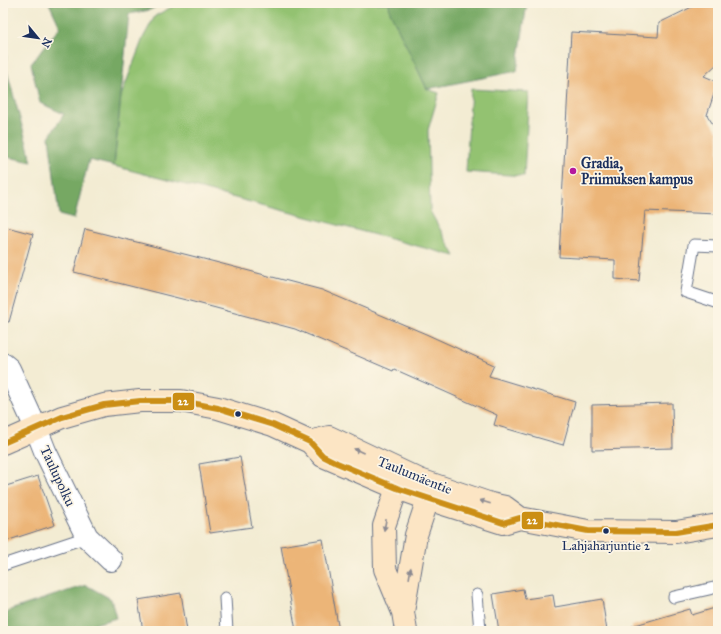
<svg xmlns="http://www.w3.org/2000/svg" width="721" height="634" viewBox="0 0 721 634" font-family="'IM FELL Great Primer',serif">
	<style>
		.green { fill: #93c271; stroke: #577868 }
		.forest { fill: #76a863; stroke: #486c60 }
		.building { fill: #ecb578 }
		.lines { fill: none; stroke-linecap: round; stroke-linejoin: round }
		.lane-casing { stroke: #677187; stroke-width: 13 }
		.street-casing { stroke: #677187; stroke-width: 24 }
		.secondary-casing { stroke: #677187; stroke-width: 24 }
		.lane { stroke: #fff; stroke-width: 11 }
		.street { stroke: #fff; stroke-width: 22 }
		.secondary { stroke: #fce5c4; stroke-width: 22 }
		.bus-1-casing { stroke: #fcf5e5; stroke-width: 9 }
		.bus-1 { stroke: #cb8e13; stroke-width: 6 }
		.oneway { fill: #8c8a91 }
		.poi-dot { fill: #b5179e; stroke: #fcf5e5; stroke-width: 1.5 }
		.bus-dot { fill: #1b2f5e; stroke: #fcf5e5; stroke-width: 1.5 }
		.labels { text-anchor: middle; stroke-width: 3.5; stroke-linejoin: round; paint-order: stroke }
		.bus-label { font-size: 13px; fill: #1b2f5e; stroke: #fcf5e5 }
		.poi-label { font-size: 14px; font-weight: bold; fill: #1b2f5e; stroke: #fcf5e5; text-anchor: start }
		.street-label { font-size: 14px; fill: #1b2f5e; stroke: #fcf5e5 }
		.line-badge { stroke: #fcf5e5; stroke-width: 1.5 }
		.badge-label { font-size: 11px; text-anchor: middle; font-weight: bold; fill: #fff }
	</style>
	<rect width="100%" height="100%" fill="#fcf5e5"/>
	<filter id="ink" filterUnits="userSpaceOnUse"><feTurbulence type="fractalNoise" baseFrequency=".025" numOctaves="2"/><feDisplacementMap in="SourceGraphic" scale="8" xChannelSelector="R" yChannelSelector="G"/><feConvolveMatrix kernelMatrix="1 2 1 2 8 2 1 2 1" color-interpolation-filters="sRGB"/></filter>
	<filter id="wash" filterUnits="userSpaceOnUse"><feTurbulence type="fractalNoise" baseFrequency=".012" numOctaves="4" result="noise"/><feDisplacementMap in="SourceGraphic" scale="16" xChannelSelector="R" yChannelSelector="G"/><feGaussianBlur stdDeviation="0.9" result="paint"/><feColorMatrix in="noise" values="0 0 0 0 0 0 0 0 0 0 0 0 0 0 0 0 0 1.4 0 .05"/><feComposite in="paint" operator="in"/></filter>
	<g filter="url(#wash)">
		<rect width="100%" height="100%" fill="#f3ecd3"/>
		<!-- green -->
		<path class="green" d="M179 3H389L391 12 427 89 439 93 428 130 430 211 455 256 114 166 121 96 143 38 155 16Z
			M471 89 529 92 524 176 466 172Z"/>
		<!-- forest -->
		<path class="forest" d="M49 3H163L150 10 129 14 114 166 89 160 74 219 59 215 49 137 64 114 40 103 31 64 60 27Z
			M389 3H527L517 71 427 89 390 12Z
			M3 19H6V68L32 162 3 156Z
			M86 585 111 599 116 618 73 630 72 631H3V618L10 610Z"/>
		<g id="blocks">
			<!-- building -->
			<path class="building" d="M700 3H718V63L704 76 718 82 707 115 718 132V214L645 211 639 281 615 279V260L559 257 571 32 658 37 659 23Z
				M3 226 33 234 9 322 3 321Z
				M85 229 196 257 322 290 426 334 494 365 489 376 575 402 563 445 494 425 497 415 394 369 393 371 295 329 186 300 74 272Z
				M672 403 673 448 592 450V405Z
				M240 457 252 527 210 533 199 464Z
				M38 476 55 525 3 542V487Z
				M323 539 339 631H296L281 546Z
				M523 589 525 599 553 595 555 607 602 599 607 631H499L493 594Z
				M181 593 187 631H143L138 600Z
				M718 607V631H632V626L690 609 692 615Z"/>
		</g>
	</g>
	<g filter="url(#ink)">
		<use href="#blocks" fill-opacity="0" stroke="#677187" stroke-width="1"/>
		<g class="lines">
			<!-- lane casing -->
			<g class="lane-casing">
				<path id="lane" d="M718 246 694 245 686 292 716 302H718
					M3 565 87 537
					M477 595 480 631
					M674 597 718 587
					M225 598 227 631"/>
			</g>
			<!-- street casing -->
			<g class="street-casing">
				<path id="street" d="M3 364 9 369 36 428 45 451 87 537 111 560"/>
			</g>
			<!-- secondary casing -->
			<g class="secondary-casing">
				<path id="secondary" d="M310 442 329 437 420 480 491 504 505 507 520 518 588 531 676 532 718 525
					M3 443 62 417 104 405 140 401H181L218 408 273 425 310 442 323 456 397 488 428 499 503 523 520 518
					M397 488 384 526 385 569 403 612 406 631
					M403 612 416 535 428 499 422 485"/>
			</g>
			<!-- lane -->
			<use href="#lane" class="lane"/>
			<!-- street -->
			<use href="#street" class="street"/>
			<!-- secondary -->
			<use href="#secondary" class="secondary"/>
			<!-- bus-1 casing -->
			<g class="bus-1-casing">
				<path id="bus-1" d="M3 443 62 417 104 405 140 401H181L218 408 273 425 310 442 323 456 337 463 397 488 503 523 520 518 588 531 676 532 718 525"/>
			</g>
			<!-- bus-1 -->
			<use href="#bus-1" class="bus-1"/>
		</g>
		<!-- one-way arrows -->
		<defs><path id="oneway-solid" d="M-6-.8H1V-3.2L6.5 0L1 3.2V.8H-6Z"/></defs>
		<g class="oneway">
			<use href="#oneway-solid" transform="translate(359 451) rotate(-155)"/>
			<use href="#oneway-solid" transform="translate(485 502) rotate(-162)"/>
			<use href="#oneway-solid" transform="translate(385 525) rotate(101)"/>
			<use href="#oneway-solid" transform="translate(410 573) rotate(-81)"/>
		</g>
	</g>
	<!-- markers -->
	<circle class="poi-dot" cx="573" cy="171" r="4"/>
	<g class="bus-dot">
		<circle cx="238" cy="414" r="3.5"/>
		<circle cx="606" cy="531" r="3.5"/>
	</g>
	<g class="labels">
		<!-- bus labels -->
		<g class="bus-label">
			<text x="606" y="550">Lahjaharjuntie 2</text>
		</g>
		<!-- poi labels -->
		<g class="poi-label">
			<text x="581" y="168">Gradia,<tspan x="581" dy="16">Priimuksen kampus</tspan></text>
		</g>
		<!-- street labels -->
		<g class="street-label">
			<text transform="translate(415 475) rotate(22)" y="5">Taulumäentie</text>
			<text transform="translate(58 476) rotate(65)" y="5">Taulupolku</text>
		</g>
	</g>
	<g class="line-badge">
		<rect x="172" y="392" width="23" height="19" rx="4" fill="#cb8e13"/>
		<rect x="521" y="511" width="23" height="19" rx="4" fill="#cb8e13"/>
	</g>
	<g class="badge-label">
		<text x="183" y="405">22</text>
		<text x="532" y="524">22</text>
	</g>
	<!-- margin -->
	<rect width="721" height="634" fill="none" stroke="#fcf5e5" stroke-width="16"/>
	<!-- north arrow -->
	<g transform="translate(38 38) rotate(119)" stroke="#fcf5e5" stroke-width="3" paint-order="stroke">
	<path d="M0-3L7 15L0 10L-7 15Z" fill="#1b2f5e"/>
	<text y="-6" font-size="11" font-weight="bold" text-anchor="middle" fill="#1b2f5e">N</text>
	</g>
</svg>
